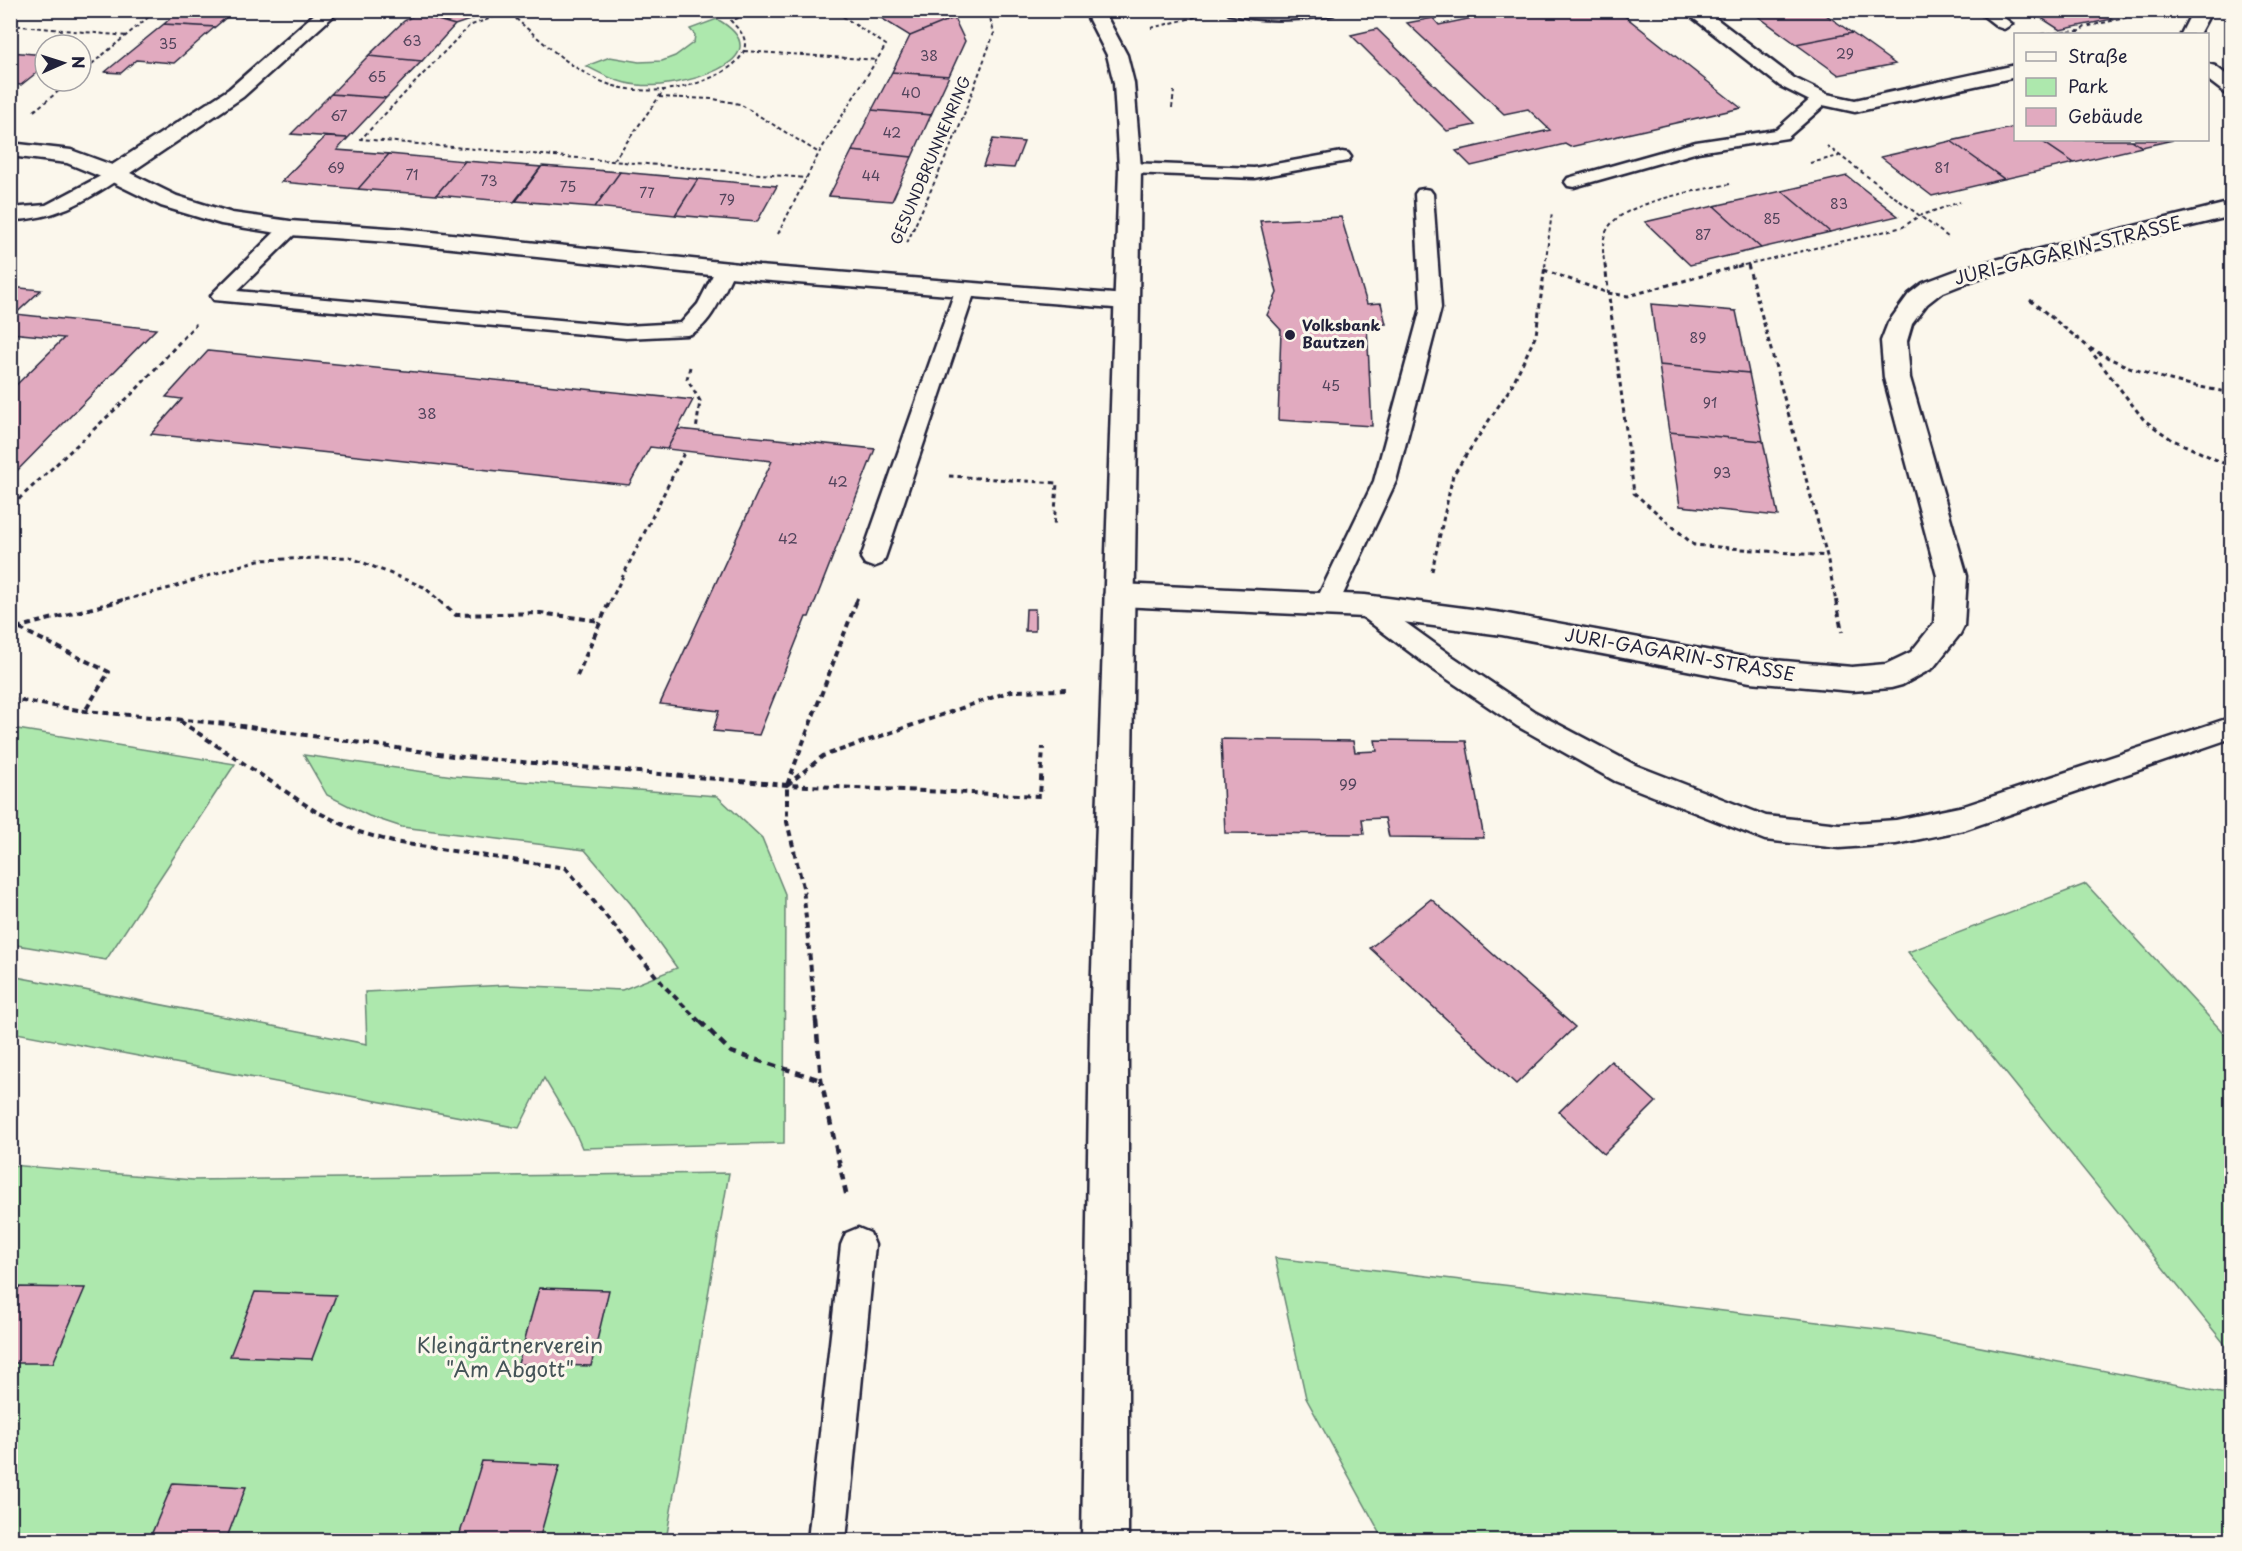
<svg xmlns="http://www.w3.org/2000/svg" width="2242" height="1551" viewBox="0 0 2242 1551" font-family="'Playpen Sans',sans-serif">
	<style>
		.green { fill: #ade8ad; stroke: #688574; stroke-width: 1.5 }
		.building { fill: #e1aabf; stroke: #22223b; stroke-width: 1.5 }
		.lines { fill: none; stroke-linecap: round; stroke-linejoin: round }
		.service-casing { stroke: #22223b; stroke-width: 5 }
		.minor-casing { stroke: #22223b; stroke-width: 5 }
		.tertiary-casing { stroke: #22223b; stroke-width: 5 }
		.path-far3 { stroke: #22223b; stroke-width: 2; stroke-dasharray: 4 3; stroke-linecap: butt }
		.path-far2 { stroke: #22223b; stroke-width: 3; stroke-dasharray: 4.5 4; stroke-linecap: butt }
		.path-far1 { stroke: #22223b; stroke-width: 4; stroke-dasharray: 6 4.5; stroke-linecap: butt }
		.path { stroke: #22223b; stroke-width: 4.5; stroke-dasharray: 8 6; stroke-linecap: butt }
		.service { fill: #fbf7ec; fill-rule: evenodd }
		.minor { fill: #fbf7ec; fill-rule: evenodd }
		.tertiary { fill: #fbf7ec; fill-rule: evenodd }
		.poi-dot { fill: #22223b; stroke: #fbf7ec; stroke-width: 2 }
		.labels { text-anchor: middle; stroke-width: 6; stroke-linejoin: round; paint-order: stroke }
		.far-number-label { font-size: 14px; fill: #52445c }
		.far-street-label { font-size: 15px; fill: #22223b; stroke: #fbf7ec }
		.far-poi-label { font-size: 15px; font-weight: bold; fill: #22223b; stroke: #fbf7ec; text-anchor: start }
		.number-label { font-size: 15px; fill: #52445c }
		.street-label { font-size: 18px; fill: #22223b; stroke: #fbf7ec }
		.near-park-label { font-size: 21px; fill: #455458; stroke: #fbf7ec }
	</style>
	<rect width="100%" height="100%" fill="#fbf7ec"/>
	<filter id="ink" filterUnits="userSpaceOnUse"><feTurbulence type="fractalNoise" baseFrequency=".0167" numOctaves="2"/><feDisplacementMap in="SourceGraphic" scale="12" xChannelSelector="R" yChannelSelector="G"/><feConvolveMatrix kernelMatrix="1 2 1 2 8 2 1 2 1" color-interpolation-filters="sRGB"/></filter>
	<g filter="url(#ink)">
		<!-- green -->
		<path class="green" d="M717 19C789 61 673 90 638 85 618 83 603 75 586 66L610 57 639 62 662 61 675 56 694 42 695 35 690 29Z
			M11 728 235 764 106 960 11 944Z
			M304 755 453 776 717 796 762 838 785 894 784 1143 582 1148 572 1125 544 1078 519 1128 11 1032V976L367 1044 365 992 507 985 622 990 677 968 631 904 585 850 402 827 369 816 327 795Z
			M2086 884 2231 1041V1352L1908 952Z
			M10 1165 193 1180 729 1173 666 1540H11Z
			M1275 1258 1902 1332 2231 1395V1540H1384L1306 1398Z"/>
		<!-- building -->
		<path class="building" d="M180 10H235L215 27 164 24Z
			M423 10H499L455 25 416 14Z
			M868 10H940L954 18 910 36Z
			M1511 10H1521L1526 14 1546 10H1617L1741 108 1570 147 1565 144 1471 166 1456 151 1550 130 1528 109 1504 114 1407 23 1433 18 1439 25Z
			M1780 10H1819L1852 33 1796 44 1756 15Z
			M2029 10H2097L2112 19 2060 30Z
			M416 14 455 25 422 61 368 56 404 21Z
			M954 18 965 41 949 76 892 72 910 36Z
			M164 24 215 27 174 63 136 60 121 73 105 72Z
			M1377 29 1475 125 1447 131 1351 35Z
			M1852 33 1895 64 1839 75 1796 44Z
			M10 52 45 55V66L21 85 10 84Z
			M368 56 422 61 386 98 331 94Z
			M892 72 949 76 931 115 872 110Z
			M331 94 386 98 348 138 291 134Z
			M872 110 931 115 912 157 852 151Z
			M2016 127V140H2040L2074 163 2004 179 1951 141Z
			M325 137 348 138 337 150 389 154 358 189 281 182Z
			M993 139 1024 142 1014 168 983 166Z
			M2040 140H2131L2142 147 2074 163Z
			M2131 140H2173L2142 147Z
			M1951 141 2004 179 1932 196 1881 157Z
			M852 151 912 157 892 201 829 196Z
			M389 154 465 161 436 195 358 189Z
			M465 161 541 167 514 202 436 195Z
			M542 166 620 172 595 207 516 201Z
			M620 172 698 179 675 215 595 207Z
			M1847 176 1898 216 1830 232 1782 191Z
			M698 179 777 186 757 222 675 215Z
			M1782 191 1830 232 1761 248 1714 206Z
			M1714 206 1761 248 1690 265 1645 222Z
			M1341 217 1367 304 1381 303 1386 324 1367 325 1372 426 1278 420 1281 330 1267 315 1277 293 1260 221Z
			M10 287 41 290 10 319Z
			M1651 304 1736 311 1749 373 1659 365Z
			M15 314 156 329 10 478V391L64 338 10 333V319Z
			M208 351 693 400 667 449 650 447 629 485 151 434 182 399 166 397Z
			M1659 365 1749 373 1763 441 1669 432Z
			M678 429 875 449 809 617H806L759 735 713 731 719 711 660 704 772 461 667 449Z
			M1669 432 1763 441 1778 516 1680 506Z
			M1026 609H1035V631H1025Z
			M1221 739 1353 741 1355 752 1377 751 1375 740 1466 741 1484 838 1389 837 1385 818 1362 819 1364 834 1225 833Z
			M1431 899 1575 1027 1516 1084 1370 948Z
			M1611 1061 1656 1102 1604 1154 1559 1112Z
			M16 1287 85 1288 53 1363H10V1300Z
			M539 1288 609 1290 591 1366 518 1364Z
			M255 1292 336 1295 312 1359 230 1356Z
			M482 1461 560 1465 539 1540H458Z
			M173 1483 246 1487 226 1540H149Z"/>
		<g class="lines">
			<!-- service casing -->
			<g class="service-casing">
				<path id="service" d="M1976 10H1994L2012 24 2004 29 1998 27Z
					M1821 94 1827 95 1829 99 1827 103 1787 138 1698 152 1574 187 1568 186 1565 182 1568 178 1696 142 1776 130 1815 95Z
					M1342 152 1348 153 1351 157 1348 161 1254 178 1130 173 1124 172 1121 168 1124 164 1130 163 1254 168Z
					M114 169 120 170 123 174 120 178C86 201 53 220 10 220V208L46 205Z
					M1424 189 1430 190 1433 194 1441 308 1396 481 1339 603 1336 609 1327 612 1318 609 1315 603 1374 481 1421 308 1415 194 1418 190Z
					M290 222 297 224 299 228 297 232 237 291 626 326 681 323 698 304 718 265H732L735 269C725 289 710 330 687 335L626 338 214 300 211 296 214 292 283 224Z
					M965 285 972 287 975 291 885 558 881 564 873 567 865 564 861 558 955 291 958 287Z
					M1365 597 1374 600 1449 654 1535 712 1635 765 1766 816 1839 824 1896 820 1964 806 2232 717V738L1964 830 1896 844 1839 848 1765 840 1615 781 1517 726 1431 668 1356 612 1353 606 1356 600Z
					M858 1228 870 1233 875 1245 846 1540H808L841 1245 846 1233Z"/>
			</g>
			<!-- minor casing -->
			<g class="minor-casing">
				<path id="minor" d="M319 10H340L243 97 130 173 177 196 232 213 290 221 403 229 759 266 1126 295 1135 297 1138 302 1135 307 1126 309 759 280 403 243 290 235 221 224 161 206 106 179 67 163 10 156V143L71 150 112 165 229 89Z
					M1227 10H1336L1334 14 1327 16C1294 20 1261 22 1229 14Z
					M1683 10H1705L1794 78 1827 94 1855 100 2016 65V77L1855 112 1814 103 1780 86Z
					M2193 10H2212L2199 34H2181Z
					M2208 64 2215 66 2232 79V95L2225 93 2208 80Z
					M2232 202V216L1979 278 1941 293 1927 304 1912 324 1907 341 1910 378 1967 576 1964 626 1960 634 1933 668 1902 685 1891 688 1852 691 1750 682 1502 635 1365 617 1119 606 1108 603 1104 595 1108 587 1119 584 1365 595 1502 613 1750 658 1852 667 1886 664 1911 652 1934 623 1937 576 1884 378 1881 341 1888 323 1909 294 1923 283 1963 268Z"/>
			</g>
			<!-- tertiary casing -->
			<g class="tertiary-casing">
				<path id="tertiary" d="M1084 10H1103L1127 55 1134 83 1141 168 1128 1029V1540H1082L1090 1029 1119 168 1114 83 1107 55Z"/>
			</g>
			<!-- path-far3 -->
			<path class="path-far3" d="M758 10 731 21C737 28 745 34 745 44 745 70 692 87 671 89 651 92 628 91 608 84 570 70 539 38 508 12L469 26 361 139 806 178
				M10 25 127 36
				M1151 28 1196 17
				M2041 34 2080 31 2085 27 2138 15 2151 18
				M744 51 877 60
				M81 73 157 10
				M659 97 714 99 740 104 819 153
				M1172 108 1174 91
				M34 111 71 81
				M1827 146 1948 237
				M614 160 664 90
				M1810 163 1839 156
				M778 234 819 153 886 45 833 10
				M907 243 959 128 994 33 988 10
				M1545 267 1552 212
				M1605 267C1603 255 1601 241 1607 230 1620 202 1701 190 1730 184
				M1737 267 1748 264
				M1749 267 1748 264 1903 227 1919 216 1960 202"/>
			<!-- path-far2 -->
			<path class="path-far2" d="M1605 265 1634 493 1694 545 1827 556
				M1748 265 1827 556 1836 602
				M1544 270 1608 293 1628 296 1742 265
				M2030 300 2087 346 2144 420 2171 439 2232 467
				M2090 348C2134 374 2182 384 2232 393
				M690 367 687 379 700 401 696 431
				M949 476 1057 483 1054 527
				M10 514 20 498 135 391 196 324
				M1432 571 1453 475 1511 387 1536 335 1545 265
				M117 602 170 588 258 560 349 557 424 587 441 602
				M610 602 685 451
				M856 602 858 597"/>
			<!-- path-far1 -->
			<path class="path-far1" d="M439 600 456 615 540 613 600 621
				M1836 600 1842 632
				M10 624 109 672 85 711
				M16 628 123 600
				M577 676 610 600
				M10 699 85 711 228 724 453 756 787 785 1040 796 1043 747
				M180 721 315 811 359 832 393 842 566 868 666 988 701 1023
				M787 785 823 756 1011 691 1068 690
				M816 1023 803 887 787 822V785L857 600"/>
			<!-- path -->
			<path class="path" d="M700 1021 731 1052 821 1080
				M816 1021 821 1080 847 1198"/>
			<!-- service -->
			<use href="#service" class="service"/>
			<!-- minor -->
			<use href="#minor" class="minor"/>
			<!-- tertiary -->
			<use href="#tertiary" class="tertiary"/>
		</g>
	</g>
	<!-- markers -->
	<circle class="poi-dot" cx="1290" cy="335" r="6"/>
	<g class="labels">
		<!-- far-number labels -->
		<g class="far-number-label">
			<text x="412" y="46">63</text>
			<text x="168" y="49">35</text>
			<text x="1845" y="59">29</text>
			<text x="929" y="61">38</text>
			<text x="377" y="82">65</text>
			<text x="911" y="98">40</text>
			<text x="339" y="121">67</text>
			<text x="892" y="138">42</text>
			<text x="336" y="173">69</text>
			<text x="1942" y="173">81</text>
			<text x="412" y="180">71</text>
			<text x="871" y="181">44</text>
			<text x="489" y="186">73</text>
			<text x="568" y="192">75</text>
			<text x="647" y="198">77</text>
			<text x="727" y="205">79</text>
			<text x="1839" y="209">83</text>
			<text x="1772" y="224">85</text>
			<text x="1703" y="240">87</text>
			<text x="1698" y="343">89</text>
			<text x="1331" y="391">45</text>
			<text x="1710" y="408">91</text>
		</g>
		<!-- far-street labels -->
		<g class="far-street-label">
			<text transform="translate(931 160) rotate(-67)" y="5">GESUNDBRUNNENRING</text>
		</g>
		<!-- far-poi labels -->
		<g class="far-poi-label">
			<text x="1302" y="331">Volksbank<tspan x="1302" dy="17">Bautzen</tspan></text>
		</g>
		<!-- number labels -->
		<g class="number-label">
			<text x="427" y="419">38</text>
			<text x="1722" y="478">93</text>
			<text x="838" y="487">42</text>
			<text x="788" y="544">42</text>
			<text x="1348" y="790">99</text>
		</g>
		<!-- street labels -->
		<g class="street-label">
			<text transform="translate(2068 251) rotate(-14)" y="6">JURI-GAGARIN-STRASSE</text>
			<text transform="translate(1680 655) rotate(10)" y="6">JURI-GAGARIN-STRASSE</text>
		</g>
		<!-- near-park labels -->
		<g class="near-park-label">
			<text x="510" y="1353">Kleingärtnerverein<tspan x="510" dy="24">"Am Abgott"</tspan></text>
		</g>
	</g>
	<!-- margin -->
	<rect width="2242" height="1551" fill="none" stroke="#fbf7ec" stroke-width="36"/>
	<rect x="18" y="18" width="2206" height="1515" fill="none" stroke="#22223b" stroke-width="2" filter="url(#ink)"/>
	<!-- legend -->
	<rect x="2014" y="33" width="195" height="108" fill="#fbf7ec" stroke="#a4a2a5" stroke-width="1.5"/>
	<rect x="2026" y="52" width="30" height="9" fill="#fbf7ec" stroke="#a4a2a5" stroke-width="1.5"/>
	<text x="2068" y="63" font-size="18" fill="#22223b">Straße</text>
	<rect x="2026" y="78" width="30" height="18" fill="#ade8ad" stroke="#a4a2a5" stroke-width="1.5"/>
	<text x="2068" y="93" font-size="18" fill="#22223b">Park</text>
	<rect x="2026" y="108" width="30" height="18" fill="#e1aabf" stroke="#a4a2a5" stroke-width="1.5"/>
	<text x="2068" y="123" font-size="18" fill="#22223b">Gebäude</text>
	<!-- north arrow -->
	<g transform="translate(63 63) rotate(87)"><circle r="28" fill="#fbf7ec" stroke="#a4a2a5" stroke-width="1.5"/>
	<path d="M0-4.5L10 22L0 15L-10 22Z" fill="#22223b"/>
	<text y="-9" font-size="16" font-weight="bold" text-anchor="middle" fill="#22223b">N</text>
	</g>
</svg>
